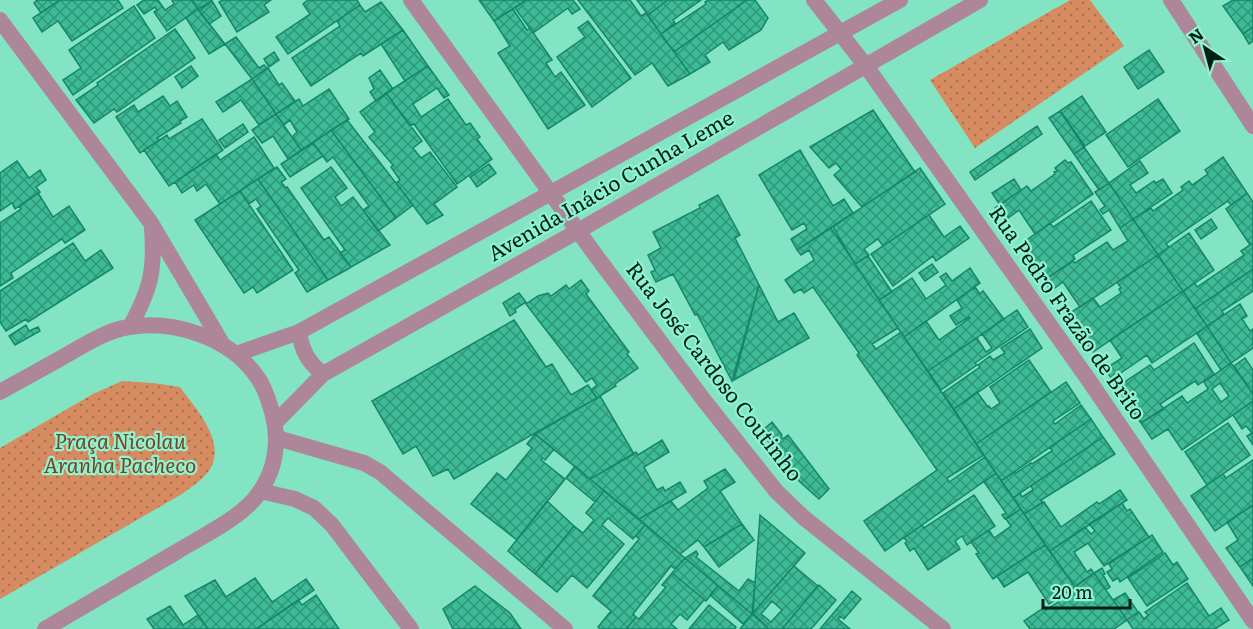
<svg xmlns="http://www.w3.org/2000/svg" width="1253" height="629" viewBox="0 0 1253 629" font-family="Literata,serif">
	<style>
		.grass { fill: url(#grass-dots) }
		.building { fill: url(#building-cross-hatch); stroke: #158769; stroke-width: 1.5; fill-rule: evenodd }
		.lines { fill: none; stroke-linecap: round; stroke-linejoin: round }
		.minor { stroke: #ae8699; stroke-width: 16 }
		.tertiary { stroke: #ae8699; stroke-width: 16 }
		.labels { text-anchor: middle; stroke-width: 4.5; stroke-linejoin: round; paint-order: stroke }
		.street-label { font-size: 21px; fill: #002016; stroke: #8ff2d0 }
		.park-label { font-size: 21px; font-style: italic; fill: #7b4321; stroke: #8ff2d0 }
	</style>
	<defs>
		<pattern id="grass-dots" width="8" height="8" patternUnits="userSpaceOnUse" patternTransform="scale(1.5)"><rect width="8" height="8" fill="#d78b61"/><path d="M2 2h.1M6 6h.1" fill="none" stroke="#ac714f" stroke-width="1.8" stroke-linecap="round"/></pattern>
		<pattern id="building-cross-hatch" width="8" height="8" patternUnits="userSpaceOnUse" patternTransform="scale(1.5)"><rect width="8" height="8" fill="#3dba96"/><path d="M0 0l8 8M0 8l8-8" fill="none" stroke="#319779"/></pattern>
	</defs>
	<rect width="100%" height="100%" fill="#82e4c3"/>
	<!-- grass -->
	<path class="grass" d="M1070 0H1090L1124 46 975 148 930 80Z
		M122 381 153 383 180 387C196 409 229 444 208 472 201 481 190 488 182 494L0 599V448L93 394Z"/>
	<!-- building -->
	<path class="building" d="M37 0H60L41 13 34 3Z
		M60 0H118L123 8 72 41 58 21 42 32 33 18Z
		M144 0H158L165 10 174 4 172 0H191L198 9 167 31 154 12 157 10 155 7 144 14 137 5Z
		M191 0H212V1L198 9Z
		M223 0H271L264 5 269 12 237 32 219 2Z
		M308 0H357L360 5 288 54 276 37 310 14 303 4Z
		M479 0H526L494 21Z
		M526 0H573L580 9 572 14 568 8 533 33 515 8Z
		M578 0H630L641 16 646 13 690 74 668 86 652 63 635 75Z
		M637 0H668L648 15Z
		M668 0H701L673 20 675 23 661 34 648 15Z
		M708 0H747L674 52 661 34 706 4 705 2Z
		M747 0H755L768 18 761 30 729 50 723 42 705 55 710 62 690 74 674 52Z
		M1233 0H1253V27L1243 34 1223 6Z
		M212 1 221 16 209 24 199 11Z
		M381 2 403 30 363 56 361 53 311 86 292 58 340 26 337 21 360 5 365 12Z
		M134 6 155 38 73 95 63 80 81 68 69 50Z
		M198 9 225 44 209 54 186 18Z
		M513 9 527 30 530 28 552 60 546 63 555 77 561 72 585 105 548 129 498 53 510 46 494 21Z
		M588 21 631 78 592 107 557 57 585 37 578 28Z
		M1253 27V41L1249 44 1243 34Z
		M175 29 195 58 117 112 114 109 94 123 76 100 98 85 97 83Z
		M403 30 428 66 405 81 381 44Z
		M236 37 259 68 264 65 267 68 252 79 225 44Z
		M1149 50 1164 72 1138 89 1124 67Z
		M274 52 279 60 269 67 264 59Z
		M191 66 198 76 182 88 175 77Z
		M428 66 449 95 444 98 437 88 413 104 421 117 448 99 466 125 470 123 480 137 477 139 492 159 457 184 414 124 410 126 386 93Z
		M268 68 279 85 282 83 295 101 276 114 252 79Z
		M380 70 393 89 376 101 370 92 374 89 369 78Z
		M252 79 276 114 259 125 241 100 223 112 216 102Z
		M329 89 349 119 301 150 292 137 297 132 290 120 284 125 276 114 299 99 303 106Z
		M386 93 422 141 413 148 421 158 430 152 457 187 434 204 443 215 427 224 396 183 400 180 391 167 393 165 369 137 375 132 360 112Z
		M163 96 170 106 177 101 187 117 180 121 181 123 157 138 159 140 140 153 116 117 134 105 138 112Z
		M1082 96 1106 132 1085 146 1060 111Z
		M1158 99 1180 131 1128 167 1106 135Z
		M873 110 915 172 862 207 834 175 841 169 836 163 829 168 810 147Z
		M1060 111 1084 147 1074 154 1049 118Z
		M276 114 301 150 288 159 273 136 262 143 252 130Z
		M202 119 223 150 169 186 144 150 167 135 169 139Z
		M347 120 413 205 396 218 331 130Z
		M243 124 248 132 225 148 219 140Z
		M1037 126 1042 134 975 180 970 172Z
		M331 130 396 218 378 231 363 210 369 206 333 157 327 162 313 143Z
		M254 137 274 168 220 204 206 184 197 191 194 185 182 193 175 182 216 154 220 160Z
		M313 143 323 156 290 177 281 164Z
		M1084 147 1109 183 1099 190 1074 154Z
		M800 150 833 206 844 199 853 213 797 250 791 239 807 229 804 223 792 230 759 175Z
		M1223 157 1247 193 1231 205 1228 201 1171 240 1166 244 1169 247 1158 255 1133 219 1151 208 1153 211 1183 190 1181 187 1189 181 1192 185 1208 174 1205 170Z
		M1065 160 1068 163 1071 162 1093 194 1035 234 1019 210 1004 221 995 208 1027 186 1031 191 1055 174 1054 172 1057 171 1055 168Z
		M17 161 29 178 40 170 46 180 36 187 40 192 15 209 12 203 0 211V173Z
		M1140 161 1148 173 1130 185 1136 193 1154 181 1156 183 1163 179 1172 193 1133 219 1109 183Z
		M489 164 496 173 477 187 470 177Z
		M277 167 286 179 281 182 286 188 287 187 324 240 329 237 351 267 348 269 328 280 258 179Z
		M331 167 347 188 335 197 341 206 353 197 390 245 351 267 340 253 345 250 301 188Z
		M920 168 945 204 883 246 878 239 864 249 869 255 855 264 833 227Z
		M258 179 328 280 307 292 295 273 299 270 257 209 261 206 256 199 249 204 240 191Z
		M1014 179 1021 190 1000 205 992 193Z
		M1109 183 1133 219 1120 228 1109 210 1103 214 1100 210 1105 206 1095 192Z
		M240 191 293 270 257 293 253 287 244 293 195 220Z
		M38 193 53 217 69 206 85 230 65 243 62 239 11 273 13 278 0 286V223L21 209 19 206Z
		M1247 193 1253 202V243L1250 245 1226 209Z
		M718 195 740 235 735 238 759 285 732 381 697 314 695 315 673 274 656 282 651 272 655 270 648 255 661 248 653 232 700 208 699 205Z
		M1091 201 1111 230 1073 255 1075 259 1044 280 1020 245 1050 223 1053 227Z
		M929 215 944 237 960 226 969 238 936 261 933 256 893 286 871 254Z
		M1133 219 1158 255 1080 307 1063 282 1051 291 1044 280 1073 261 1075 263 1107 242 1113 250 1128 241 1120 228Z
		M1211 219 1217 228 1201 239 1195 230Z
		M831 228 898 328 872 344 876 349 901 332 984 455 947 478 949 482 985 457 996 473 885 551 864 521 937 470 857 355 859 353 813 287 804 293 801 289 794 293 785 280 814 260 809 250 801 255 797 250Z
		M1189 233 1214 270 1183 291 1158 255Z
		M73 243 85 261 101 250 113 268 28 322 26 319 6 331 0 322V291Z
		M1253 243V269L1195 309 1183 291 1195 283 1197 287 1244 255 1241 251Z
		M1158 255 1183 291 1093 352 1067 315 1093 298 1100 307 1121 293 1119 289 1121 288 1117 282Z
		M868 256 892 292 879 300 855 264Z
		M932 264 938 272 925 281 919 273Z
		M970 268 980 283 904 337 879 300 912 278 926 299 946 285 940 277 946 273 952 281Z
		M1253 269V291L1222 311 1224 315 1207 326 1195 309Z
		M581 280 589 291 586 294 629 352 627 354 638 368 615 384 616 386 597 398 591 390 597 385 592 378 586 382 526 304 538 296 548 293 551 296 566 285 569 289Z
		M759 285 778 322 794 313 809 338 734 380Z
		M975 287 980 294 983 291 1004 319 928 371 904 337 926 321 939 340 970 318 969 317 956 325 950 316 962 308 957 300Z
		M1183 291 1207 326 1152 363 1147 355 1112 379 1105 369 1122 358 1110 340Z
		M519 293 526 302 515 309 516 312 510 316 503 303Z
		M1240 304 1247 316 1242 319 1250 331 1253 329V348L1231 363 1207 326Z
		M1017 310 1028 327 975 363 977 365 941 390 928 371 977 338 986 352 992 348 982 334Z
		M514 320 546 367 552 364 571 395 588 385 597 398 454 479 448 469 433 476 416 446 403 454 372 401Z
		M26 325 29 331 38 327 40 331 15 345 9 336Z
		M1207 326 1231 363 1221 370 1197 334Z
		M1030 329 1042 348 954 409 943 393 980 367 978 365 990 356 993 360 1005 353 1001 348Z
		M1194 343 1214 374 1198 385 1195 381 1160 404 1164 409 1141 423 1117 387 1150 365 1154 370Z
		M1245 358 1253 370V394L1234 366Z
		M1029 360 1051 392 976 444 954 409 977 392 988 407 989 406 991 409 1000 403 990 387Z
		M1231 363 1253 394V401L1182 450 1168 429 1152 439 1141 423 1182 396 1187 403 1208 389 1204 382ZM1220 383 1229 396 1221 402 1212 389Z
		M1066 382 1080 403 1053 421 1055 424 1081 405 1091 419 1001 481 976 444Z
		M600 396 634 454 590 479 535 434Z
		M1253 401V445L1247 436 1252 433 1246 426 1242 429 1233 415Z
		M1091 419 1103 437 1013 498 1001 481 1015 471 1016 473 1031 463 1032 464 1052 451 1050 447Z
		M772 422 782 435 781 436 783 439 788 435 829 489 819 499 800 482 772 447 780 441 779 439 771 445 761 432Z
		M1228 423 1250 455 1207 485 1185 452Z
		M535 434 554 449 545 460 542 458 541 460 565 479 517 540 471 504 497 473 506 480 532 448 527 444Z
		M1103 437 1115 454 1041 500 1043 502 1024 514 1013 498 1020 493 1022 497 1033 490 1031 486Z
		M662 440 669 452 644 467 657 490 663 487 665 491 680 482 686 492 639 519 590 479 636 452 638 455Z
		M1253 460V505L1215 531 1191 496 1223 474 1226 478Z
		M575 466 604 491 595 502 566 478Z
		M725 469 735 482 720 491 742 524 704 547 698 540 680 554 639 519 671 501 678 510 708 488 704 481Z
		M996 473 1021 509 1005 519 1002 515 1006 513 984 482Z
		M1120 490 1127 500 1050 551 1024 514 1044 502 1061 527 1097 502 1099 504Z
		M604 491 645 525 633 539 608 518 602 525 624 544 587 588 572 575 557 592 535 574 574 526 583 533 594 520 586 513Z
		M974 495 995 526 967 545 962 536 955 541 960 549 928 570 914 548 910 551 905 543 907 541 904 538 922 525 924 528Z
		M547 501 574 526 535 574 508 551Z
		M1122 503 1127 511 1130 509 1149 537 1104 566 1088 543 1074 552 1087 572 1091 569 1094 573 1075 587 1050 551 1085 527 1091 534 1095 531 1089 524Z
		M1253 505V558L1240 567 1226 548 1238 540 1227 522Z
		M1021 509 1045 545 993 579 976 554 979 553 971 542 989 530 994 538 1011 526 1006 519Z
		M760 515 805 553 753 613 755 583Z
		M742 524 754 540 719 567 704 547Z
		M645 525 685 558 675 569 671 566 633 614 636 617 626 629H600L598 627 611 611 593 596 639 539 636 536Z
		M1152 535 1163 552 1120 582 1118 578 1113 581 1107 572 1112 569 1109 564Z
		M1045 545 1075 587 1049 604 1028 572 1004 587 997 576Z
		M696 551 698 554 696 557 739 591 748 579 755 583 752 614 685 558Z
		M805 553 794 566 818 586 782 629H769L753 613ZM772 601 782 610 771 622 761 614Z
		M1165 553 1173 565 1177 562 1188 579 1147 606 1128 578Z
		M685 558 718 586 706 601 672 573Z
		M1253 558V586L1240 567Z
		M1102 568 1105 574 1103 575 1110 587 1106 590 1094 573Z
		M672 573 706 601 704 600 687 620 680 614 671 624 677 629H626L636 617 639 619 666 587 662 585Z
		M1094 573 1127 620 1114 629H1030L1024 621 1045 607 1046 610 1079 588 1077 585Z
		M255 578 272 602 306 579 314 590 256 629H208L185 596 215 580 226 597Z
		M1187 583 1209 616 1221 608 1229 620 1215 629H1133L1127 620 1139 612 1144 619 1148 615 1145 612Z
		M819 585 836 600 811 629H782Z
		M475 586 510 613 521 629H453L443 609Z
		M718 586 752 614 743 624 710 595Z
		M852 591 861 599 844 619 840 616 838 619 850 629H820Z
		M1125 593 1138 612 1127 620 1113 600Z
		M316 595 339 629H256L298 600 302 605Z
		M709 605 736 627 735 629H689Z
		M170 606 183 625 198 615 208 629H154L147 619Z
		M752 614 769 629H740Z"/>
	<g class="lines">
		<!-- minor -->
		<path class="minor" d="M411 0 594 253 703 399 776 491 803 517 943 629
			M814 0 866 66 1088 379 1253 621
			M1171 0 1253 126
			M0 20 151 223 223 345
			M130 327C151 288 155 271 152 227
			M277 438 364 463 380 472 565 629
			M260 491 295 499 314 508 332 525 411 629"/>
		<!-- tertiary -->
		<path class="tertiary" d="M299 332C302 351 308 362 323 374
			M236 354 299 332 900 0
			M0 392C21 380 42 369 63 357 84 345 105 331 129 327 174 320 228 337 255 374 264 385 268 399 272 412 280 440 276 469 259 493 243 517 202 536 178 551 133 577 89 603 45 629
			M275 423 323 374 578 231 980 0"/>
	</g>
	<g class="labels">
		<!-- street labels -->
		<g class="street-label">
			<text transform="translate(611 186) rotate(-30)" y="7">Avenida Inácio Cunha Leme</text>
			<text transform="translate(1067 313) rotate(55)" y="7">Rua Pedro Frazão de Brito</text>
			<text transform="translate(714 372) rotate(52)" y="7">Rua José Cardoso Coutinho</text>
		</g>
		<!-- park labels -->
		<g class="park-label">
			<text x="120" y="449">Praça Nicolau<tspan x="120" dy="24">Aranha Pacheco</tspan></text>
		</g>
	</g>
	<!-- north arrow -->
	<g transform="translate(1205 48) rotate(324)" stroke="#8ff2d0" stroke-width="4.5" paint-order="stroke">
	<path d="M0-4.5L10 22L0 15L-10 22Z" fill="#002016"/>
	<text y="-9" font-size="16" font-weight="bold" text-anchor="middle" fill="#002016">N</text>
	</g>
	<!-- scale -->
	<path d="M1043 599v9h87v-9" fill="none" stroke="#002016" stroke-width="3"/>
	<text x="1052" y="599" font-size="18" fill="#002016" stroke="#8ff2d0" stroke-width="4.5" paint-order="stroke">20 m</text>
</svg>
